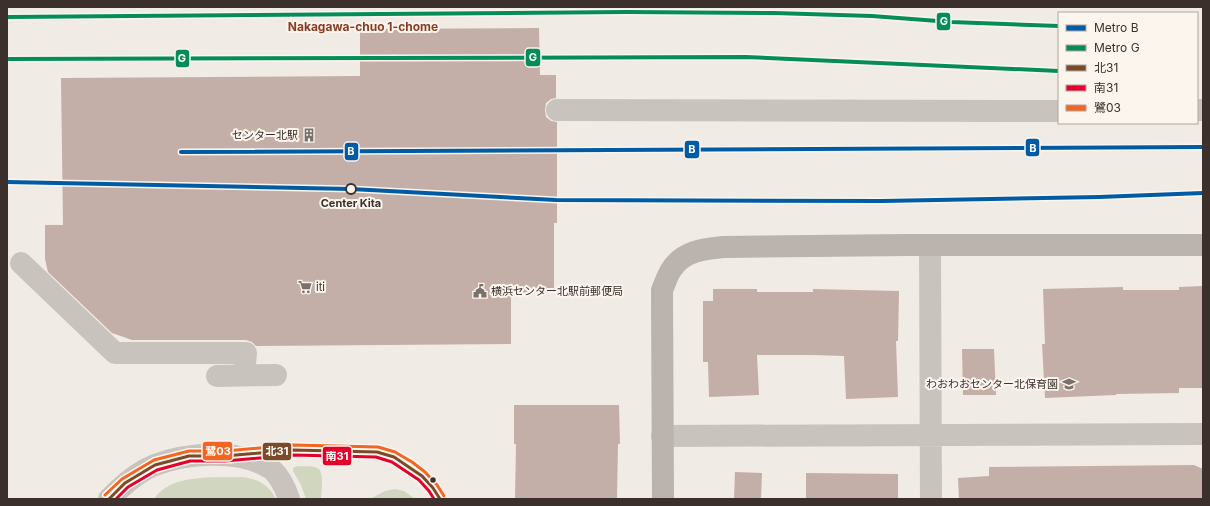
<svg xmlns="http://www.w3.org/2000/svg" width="1210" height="506" viewBox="0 0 1210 506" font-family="Inter,'Noto Sans JP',sans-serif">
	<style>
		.grass { fill: #d1d6bf }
		.building { fill: #c3afa7 }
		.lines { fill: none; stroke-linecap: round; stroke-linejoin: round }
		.street { stroke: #c9c3be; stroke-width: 22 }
		.secondary { stroke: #bab3ae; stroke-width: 22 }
		.bus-1-casing { stroke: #fbf5ee; stroke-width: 6 }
		.bus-2-casing { stroke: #fbf5ee; stroke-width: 6 }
		.bus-3-casing { stroke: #fbf5ee; stroke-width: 6 }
		.bus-1 { stroke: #7a4b2a; stroke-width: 3 }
		.bus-2 { stroke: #e4002b; stroke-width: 3 }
		.bus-3 { stroke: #f26522; stroke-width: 3 }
		.metro-1-casing { stroke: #fbf5ee; stroke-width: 7 }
		.metro-2-casing { stroke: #fbf5ee; stroke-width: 7 }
		.metro-1 { stroke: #005ba5; stroke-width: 4 }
		.metro-2 { stroke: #048d58; stroke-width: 4 }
		.stop-dot { fill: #fbf5ee; stroke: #3b302b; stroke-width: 2 }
		.bus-dot { fill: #3b302b; stroke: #fbf5ee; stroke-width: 1.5 }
		.labels { text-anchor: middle; stroke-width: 4; stroke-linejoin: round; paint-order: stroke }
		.poi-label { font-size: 11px; fill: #3b302b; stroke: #fbf5ee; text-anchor: end }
		.stop-label { font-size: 11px; font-weight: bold; fill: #3b302b; stroke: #fbf5ee }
		.neighbourhood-label { font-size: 12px; font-weight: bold; fill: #8c3b22; stroke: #fbf5ee }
		.line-badge { stroke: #fbf5ee; stroke-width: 1.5 }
		.badge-label { font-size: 11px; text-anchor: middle; font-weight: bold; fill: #fff }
	</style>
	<rect width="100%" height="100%" fill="#f0ebe5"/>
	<!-- grass -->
	<path class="grass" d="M297 466C302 467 311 465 317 468 325 471 321 491 321 499H306L301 485 293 471V468Z
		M242 477C258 479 268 484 276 499H154C170 473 216 478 242 477Z
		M395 489 404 491 415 499H370L385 491Z"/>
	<!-- building -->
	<path class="building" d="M539 28 540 75H556V98L551 99 546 103 545 110 546 117 551 121 557 122V223H554V293H511V344L256 346 252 342 246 340H132L112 333 48 272 45 259V225H63L61 78 360 76V29Z
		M1203 286V388H1179V393L1116 394V395L1045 398 1042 344H1045L1043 289 1123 287V290H1179V287Z
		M713 289H757V292H813V289L899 291 898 341H896L898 397 846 399 844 356 812 355H757L759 395 709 397 708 362H703V301H713Z
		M962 349H994L996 395H963Z
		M514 405H619L620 444H618L617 499H515L516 444H514Z
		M1194 465 1203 469V499H959L958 478 989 476V467Z
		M735 472 762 473 761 499H734Z
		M806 473 898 474V499H806Z"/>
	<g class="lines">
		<!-- street -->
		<path class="street" d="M557 110 1059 111
			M1197 110H1203
			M930 245 931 499
			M21 263 115 353H246L244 375
			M217 376 276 375
			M662 436 1203 434
			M109 499C122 486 137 472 155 465 186 453 238 449 268 467 278 472 286 489 289 499"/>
		<!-- secondary -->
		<path class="secondary" d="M663 499 662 290C665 284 667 276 671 270 683 251 703 249 723 247L907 245H1203"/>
		<!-- bus-1 casing -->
		<g class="bus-1-casing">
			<path id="bus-1" d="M109 499 125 483 155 465 189 456H225L293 450 377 452 394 457 422 476 433 488 440 499"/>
		</g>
		<!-- bus-2 casing -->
		<g class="bus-2-casing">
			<path id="bus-2" d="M116 499 128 487 157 470 190 461H225L293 455 376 457 392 462 419 480 429 491 434 499"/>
		</g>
		<!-- bus-3 casing -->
		<g class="bus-3-casing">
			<path id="bus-3" d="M105 495 122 479 154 460 189 451H225L293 445 378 447 395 452 412 462 425 472 437 485 444 496"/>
		</g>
		<!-- bus-1 -->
		<use href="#bus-1" class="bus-1"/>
		<!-- bus-2 -->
		<use href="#bus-2" class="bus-2"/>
		<!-- bus-3 -->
		<use href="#bus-3" class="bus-3"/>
		<!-- metro-1 casing -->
		<g class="metro-1-casing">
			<path id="metro-1" d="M181 152 1203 147
				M7 182 351 189 556 200 882 201 1099 197 1203 193"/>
		</g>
		<!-- metro-2 casing -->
		<g class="metro-2-casing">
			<path id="metro-2" d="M7 17 626 12 774 13 872 16 951 22 1059 26
				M7 59 746 57 1059 71"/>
		</g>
		<!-- metro-1 -->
		<use href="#metro-1" class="metro-1"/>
		<!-- metro-2 -->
		<use href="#metro-2" class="metro-2"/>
	</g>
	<!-- icons -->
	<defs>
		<g id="building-bare" transform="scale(1.08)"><path d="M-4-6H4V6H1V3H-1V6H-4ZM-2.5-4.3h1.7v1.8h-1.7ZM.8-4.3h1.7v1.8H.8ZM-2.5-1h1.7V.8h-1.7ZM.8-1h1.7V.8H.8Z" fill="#7a716c" stroke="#fbf5ee" stroke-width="2.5" paint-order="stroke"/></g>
		<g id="supermarket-bare" transform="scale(1.08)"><path d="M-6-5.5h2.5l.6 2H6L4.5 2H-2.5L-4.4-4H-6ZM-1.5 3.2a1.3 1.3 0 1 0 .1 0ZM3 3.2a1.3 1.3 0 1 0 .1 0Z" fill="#7a716c" stroke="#fbf5ee" stroke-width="2.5" paint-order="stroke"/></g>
		<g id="civic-bare" transform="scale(1.08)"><path d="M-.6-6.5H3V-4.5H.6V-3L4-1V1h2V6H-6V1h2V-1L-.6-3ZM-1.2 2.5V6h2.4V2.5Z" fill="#7a716c" stroke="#fbf5ee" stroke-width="2.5" paint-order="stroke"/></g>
		<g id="school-bare" transform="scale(1.08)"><path d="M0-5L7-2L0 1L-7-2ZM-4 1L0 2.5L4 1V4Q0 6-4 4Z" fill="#7a716c" stroke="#fbf5ee" stroke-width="2.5" paint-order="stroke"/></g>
	</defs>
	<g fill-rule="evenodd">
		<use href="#building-bare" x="309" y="135"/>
		<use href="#supermarket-bare" x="305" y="287"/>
		<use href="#civic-bare" x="480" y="291"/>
		<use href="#school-bare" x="1069" y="384"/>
	</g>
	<!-- markers -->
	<circle class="stop-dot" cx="351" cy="189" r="5"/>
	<circle class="bus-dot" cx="433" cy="480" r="3.5"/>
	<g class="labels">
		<!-- poi labels -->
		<g class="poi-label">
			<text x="298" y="139">センター北駅</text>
			<text x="316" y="291" text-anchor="start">iti</text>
			<text x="491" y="295" text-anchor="start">横浜センター北駅前郵便局</text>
			<text x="1058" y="388">わおわおセンター北保育園</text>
		</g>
		<!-- stop labels -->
		<g class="stop-label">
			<text x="351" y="207">Center Kita</text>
		</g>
		<!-- neighbourhood labels -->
		<g class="neighbourhood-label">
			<text x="363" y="31">Nakagawa-chuo 1-chome</text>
		</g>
	</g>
	<g class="line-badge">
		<rect x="936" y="12" width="15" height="19" rx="4" fill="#048d58"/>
		<rect x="525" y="48" width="16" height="19" rx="4" fill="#048d58"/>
		<rect x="175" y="49" width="15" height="19" rx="4" fill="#048d58"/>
		<rect x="1025" y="138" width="15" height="19" rx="4" fill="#005ba5"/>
		<rect x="684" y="140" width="16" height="19" rx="4" fill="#005ba5"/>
		<rect x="344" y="142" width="15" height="19" rx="4" fill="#005ba5"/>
		<rect x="202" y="441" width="31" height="20" rx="4" fill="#f26522"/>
		<rect x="262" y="442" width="30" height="19" rx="4" fill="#7a4b2a"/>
		<rect x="322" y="446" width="30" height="20" rx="4" fill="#e4002b"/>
	</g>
	<g class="badge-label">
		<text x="944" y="25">G</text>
		<text x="533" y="61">G</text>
		<text x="182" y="62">G</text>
		<text x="1033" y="152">B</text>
		<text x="692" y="153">B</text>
		<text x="351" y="155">B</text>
		<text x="218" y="455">鷺03</text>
		<text x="277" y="455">北31</text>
		<text x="337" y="460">南31</text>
	</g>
	<!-- border -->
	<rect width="1210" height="506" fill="none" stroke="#3b302b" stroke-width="16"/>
	<!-- legend -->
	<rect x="1058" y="12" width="140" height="112" fill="#fbf5ee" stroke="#aea6a0"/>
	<rect x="1066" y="25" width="20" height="6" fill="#005ba5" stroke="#aea6a0"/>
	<text x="1094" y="32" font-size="12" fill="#3b302b">Metro B</text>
	<rect x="1066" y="45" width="20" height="6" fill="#048d58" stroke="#aea6a0"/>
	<text x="1094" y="52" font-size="12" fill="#3b302b">Metro G</text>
	<rect x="1066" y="65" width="20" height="6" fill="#7a4b2a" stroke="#aea6a0"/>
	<text x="1094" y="72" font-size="12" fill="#3b302b">北31</text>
	<rect x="1066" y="85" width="20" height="6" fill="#e4002b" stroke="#aea6a0"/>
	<text x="1094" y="92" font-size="12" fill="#3b302b">南31</text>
	<rect x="1066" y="105" width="20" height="6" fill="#f26522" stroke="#aea6a0"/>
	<text x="1094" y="112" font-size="12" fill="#3b302b">鷺03</text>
</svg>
